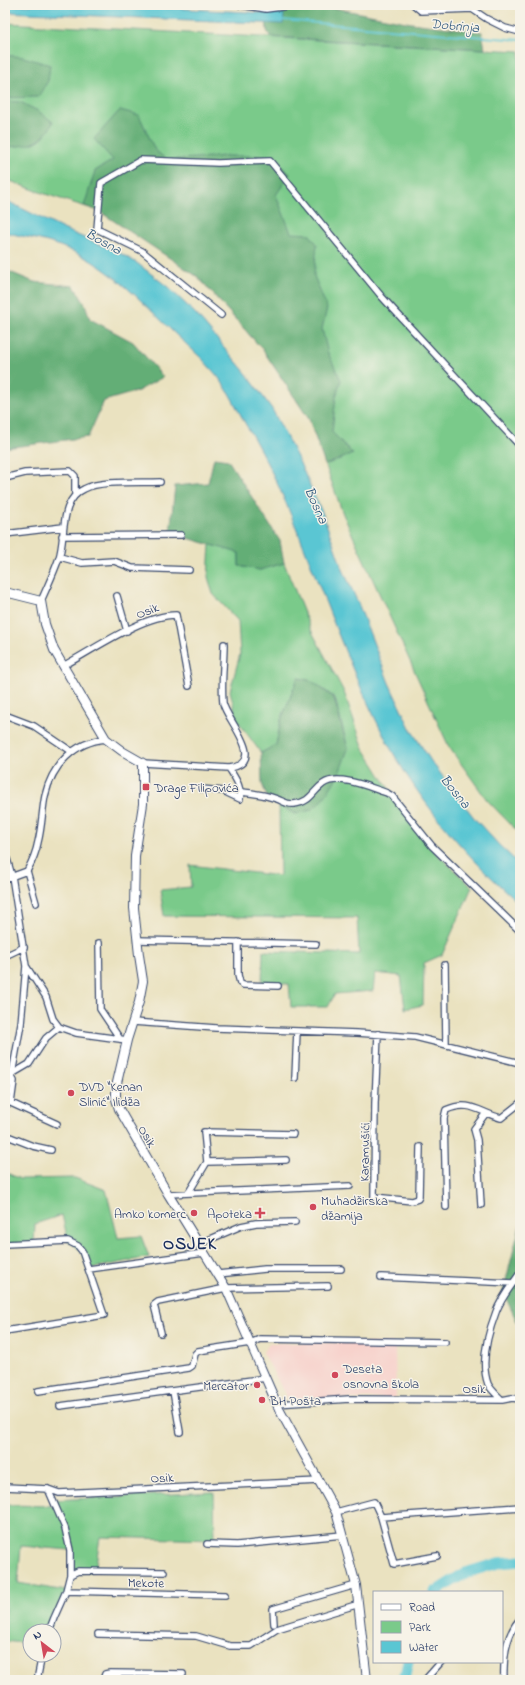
<svg xmlns="http://www.w3.org/2000/svg" width="525" height="1685" viewBox="0 0 525 1685" font-family="'Indie Flower',sans-serif">
	<style>
		.built { fill: #f7d0ca }
		.green { fill: #7aca8a; stroke: #4a7c74 }
		.forest { fill: #63ae76; stroke: #3f6e6a }
		.water { fill: #5ac6d3; stroke: #3a7a98 }
		.lines { fill: none; stroke-linecap: round; stroke-linejoin: round }
		.stream { stroke: #5ac6d3; stroke-width: 2 }
		.river { stroke: #5ac6d3; stroke-width: 11 }
		.street-casing { stroke: #3a4a6d; stroke-width: 8 }
		.secondary-casing { stroke: #3a4a6d; stroke-width: 10 }
		.street { stroke: #fff; stroke-width: 5.5 }
		.secondary { stroke: #fff; stroke-width: 8 }
		.poi-dot { fill: #d1495b; stroke: #f7f3e8; stroke-width: 1.5 }
		.labels { text-anchor: middle; stroke-width: 3; stroke-linejoin: round; paint-order: stroke }
		.street-label { font-size: 13px; fill: #1b2f5e; stroke: #f7f3e8 }
		.poi-label { font-size: 13px; fill: #1b2f5e; stroke: #f7f3e8; text-anchor: start }
		.water-label { font-size: 14px; font-style: italic; fill: #2b557b; stroke: #f7f3e8 }
		.district-label { font-size: 17px; font-weight: bold; letter-spacing: 1px; fill: #1b2f5e; stroke: #f7f3e8 }
	</style>
	<rect width="100%" height="100%" fill="#f7f3e8"/>
	<filter id="ink" filterUnits="userSpaceOnUse"><feTurbulence type="fractalNoise" baseFrequency=".025" numOctaves="2"/><feDisplacementMap in="SourceGraphic" scale="8" xChannelSelector="R" yChannelSelector="G"/><feConvolveMatrix kernelMatrix="1 2 1 2 8 2 1 2 1" color-interpolation-filters="sRGB"/></filter>
	<filter id="wash" filterUnits="userSpaceOnUse"><feTurbulence type="fractalNoise" baseFrequency=".012" numOctaves="4" result="noise"/><feDisplacementMap in="SourceGraphic" scale="16" xChannelSelector="R" yChannelSelector="G"/><feGaussianBlur stdDeviation="0.9" result="paint"/><feColorMatrix in="noise" values="0 0 0 0 0 0 0 0 0 0 0 0 0 0 0 0 0 1.4 0 .05"/><feComposite in="paint" operator="in"/></filter>
	<g filter="url(#wash)">
		<rect width="100%" height="100%" fill="#eae2c0"/>
		<!-- built -->
		<path class="built" d="M270 1343H395L396 1398 288 1400 263 1352Z"/>
		<!-- green -->
		<path class="green" d="M5 23 520 51V153L517 154 520 180V834L487 800 449 747 343 514 309 419 263 350 198 277 145 240 99 211 42 193 5 179Z
			M210 544 239 553V566L260 570 284 563 310 628 344 692 364 749 393 795 432 849 472 887 442 955 424 963 423 1005 405 1009 401 976 375 973 373 991 335 994 328 1007H291L289 984 262 983 263 951 359 954 357 918 164 916 160 890 191 887 190 865 280 876 279 805 295 814 348 749 335 698 312 681 298 678 281 720 276 745 261 753 237 720 230 691 240 654 238 621 213 594 208 577Z
			M5 1172 20 1179 75 1178 106 1190 118 1238 141 1236 149 1257 89 1269 82 1251 68 1241 62 1215 35 1224 34 1243 5 1244Z
			M214 1492 215 1540 100 1537 95 1571 70 1575V1550L21 1546 18 1583 66 1591 48 1631H30V1644L5 1641V1505L55 1506 53 1500Z"/>
		<!-- forest -->
		<path class="forest" d="M265 5H312L319 9 334 8 411 23 482 32 485 49 271 37 267 31Z
			M5 55 23 57 50 65 48 81 38 97 5 98Z
			M5 101 20 102 38 111 53 122C42 145 31 145 8 147L5 146Z
			M120 110 139 115 155 150 167 160 226 156H269L290 174 276 195 291 233 309 234 317 244 314 276 327 308 322 329 328 353 341 380 336 397 332 432 353 454 325 465 309 419 263 350 198 277 99 211 84 206 95 171 113 160 94 139Z
			M5 270 34 282 74 286 85 304 90 319 133 342 163 377 138 391 104 401 88 437 5 448Z
			M214 458 228 460 280 541 284 563 260 570 239 566V553L170 533 175 486 208 483Z
			M298 678 312 681 334 698 348 749 338 776 322 801 311 810 296 814 268 799 262 784 261 753 276 745 281 720Z
			M520 1225V1328L503 1292Z"/>
		<!-- water -->
		<path class="water" d="M5 5H111L284 14 283 24 5 12Z
			M5 200 63 229 120 253 137 263 168 287 195 313 246 373 272 409 299 461 322 512 341 565 358 603 389 683 410 728 431 761 475 819 499 845 520 865V904C470 860 424 808 391 749 345 665 317 572 278 485 268 464 257 444 245 423 235 405 227 386 213 371 200 355 183 342 169 328 132 292 100 257 48 242 34 238 19 236 5 232Z"/>
		<g class="lines">
			<!-- stream -->
			<path class="stream" d="M282 20 520 40"/>
			<!-- river -->
			<path class="river" d="M435 1592 465 1573 498 1563 520 1561
				M404 1680 408 1662"/>
		</g>
	</g>
	<g filter="url(#ink)">
		<g class="lines">
			<!-- street casing -->
			<g class="street-casing">
				<path id="street" d="M241 5 266 9 296 5
					M414 5 421 11 472 9 487 19 505 28 520 32
					M221 315 142 251 97 229 101 183 141 160 218 163 270 161 382 297 520 446
					M5 478 25 473 70 471 75 476V495
					M5 534 63 527
					M62 536 181 535
					M60 557 82 563 114 561 132 568 189 570
					M117 596 127 631
					M41 601C47 587 54 573 59 558 66 537 59 500 84 489 101 480 140 483 160 482
					M63 666C93 650 142 615 176 615L189 686
					M5 715 34 726 71 751
					M143 763 229 768C269 762 226 720 223 703 221 683 224 663 224 644
					M202 789 223 791 240 799C242 787 235 778 229 768
					M241 792C253 793 265 795 277 799 283 801 287 805 294 804 311 802 312 792 323 784 339 773 371 788 387 793L392 796 432 846 520 931
					M5 852 12 876 26 966 21 1024 12 1074 5 1093
					M27 871 36 903
					M5 879 27 871C32 862 36 853 38 842 42 827 42 811 45 796 52 765 74 742 106 739
					M137 940 316 944
					M238 942V975L240 983 243 985 278 986
					M99 943 100 1009 120 1039
					M5 956 24 947
					M445 965 446 1045
					M26 966 46 997 53 1019 59 1027
					M133 1022 216 1028 357 1033 415 1037 520 1063
					M378 1034 375 1103 374 1197 412 1201 418 1199 419 1196 420 1147
					M12 1074 29 1064 46 1038 59 1027 76 1033 127 1040
					M11 1076 14 1081 11 1103 57 1124
					M295 1078 297 1031
					M5 1135 33 1146 51 1150
					M207 1162 286 1160
					M189 1192 207 1162 204 1132 293 1134
					M168 1194 350 1186
					M481 1205 477 1140 474 1129 486 1113
					M446 1207 444 1118 446 1110C470 1099 480 1113 501 1118L520 1103
					M5 1244 68 1241 78 1246 82 1251 104 1315 5 1331
					M199 1244 241 1226 256 1223 295 1222
					M89 1269 204 1253
					M520 1273C512 1285 501 1298 496 1312 488 1333 480 1362 488 1384 491 1390 497 1395 502 1400L512 1398 520 1399
					M218 1274 265 1269H341
					M381 1277 513 1283
					M161 1333 154 1305 158 1302 226 1288 328 1286
					M38 1391 189 1368 192 1366 195 1354 198 1351 250 1343 260 1339 445 1342
					M173 1391 180 1432
					M277 1404 349 1399 502 1400
					M60 1406 266 1378
					M5 1487 48 1489 59 1493 320 1481
					M48 1489 65 1528 70 1550V1575
					M336 1512 374 1502 381 1517 520 1507
					M381 1517 394 1564 437 1556
					M207 1544 237 1545 343 1535
					M66 1591 225 1595
					M274 1624 273 1609 356 1585
					M49 1631 54 1618 66 1591 70 1575 78 1571 164 1572
					M98 1634 196 1636 230 1646H251L277 1629 359 1604
					M37 1680 42 1655
					M103 1680 105 1674 110 1673 183 1674
					M425 1680 441 1662
					M504 1680C503 1659 505 1636 520 1619"/>
			</g>
			<!-- secondary casing -->
			<g class="secondary-casing">
				<path id="secondary" d="M5 592 41 601 45 624 54 650 106 739 122 751 143 763V804L135 856 134 908 139 955 143 981 139 1002 127 1040 116 1087V1099L119 1109 168 1194 226 1288 279 1409 336 1512 356 1585 367 1680"/>
			</g>
			<!-- street -->
			<use href="#street" class="street"/>
			<!-- secondary -->
			<use href="#secondary" class="secondary"/>
		</g>
	</g>
	<!-- markers -->
	<g class="poi-dot">
		<rect x="142" y="783" width="8" height="8" rx="2"/>
		<circle cx="71" cy="1093" r="4"/>
		<circle cx="313" cy="1207" r="4"/>
		<circle cx="194" cy="1213" r="4"/>
		<path d="M258 1207h4v4h4v4h-4v4h-4v-4h-4v-4h4z"/>
		<circle cx="335" cy="1375" r="4"/>
		<circle cx="257" cy="1385" r="4"/>
		<circle cx="262" cy="1400" r="4"/>
	</g>
	<g class="labels">
		<!-- street labels -->
		<g class="street-label">
			<text transform="translate(147 610) rotate(-21)" y="5">Osik</text>
			<text transform="translate(148 1136) rotate(60)" y="5">Osik</text>
			<text transform="translate(364 1152) rotate(-89)" y="5">Karamušići</text>
			<text x="474" y="1393">Osik</text>
			<text transform="translate(162 1477) rotate(-3)" y="5">Osik</text>
			<text transform="translate(146 1582) rotate(1)" y="5">Mekote</text>
		</g>
		<!-- poi labels -->
		<g class="poi-label">
			<text x="154" y="792">Drage Filipovića</text>
			<text x="79" y="1091">DVD "Kenan<tspan x="79" dy="15">Slinić" Ilidža</tspan></text>
			<text x="321" y="1205">Muhadžirska<tspan x="321" dy="15">džamija</tspan></text>
			<text x="186" y="1218" text-anchor="end">Amko komerc</text>
			<text x="252" y="1218" text-anchor="end">Apoteka</text>
			<text x="343" y="1373">Deseta<tspan x="343" dy="15">osnovna škola</tspan></text>
			<text x="249" y="1390" text-anchor="end">Mercator</text>
			<text x="270" y="1405">BH Pošta</text>
		</g>
		<!-- water labels -->
		<g class="water-label">
			<text transform="translate(455 25) rotate(5)" y="5">Dobrinja</text>
			<text transform="translate(104 241) rotate(29)" y="5">Bosna</text>
			<text transform="translate(317 505) rotate(66)" y="5">Bosna</text>
			<text transform="translate(456 791) rotate(51)" y="5">Bosna</text>
		</g>
		<!-- district labels -->
		<g class="district-label">
			<text x="190" y="1249">OSJEK</text>
		</g>
	</g>
	<!-- margin -->
	<rect width="525" height="1685" fill="none" stroke="#f7f3e8" stroke-width="20"/>
	<!-- legend -->
	<rect x="373" y="1591" width="130" height="72" fill="#f7f3e8" stroke="#9fa5b1"/>
	<rect x="381" y="1604" width="20" height="6" fill="#ffffff" stroke="#9fa5b1"/>
	<text x="409" y="1611" font-size="12" fill="#1b2f5e">Road</text>
	<rect x="381" y="1621" width="20" height="12" fill="#7aca8a" stroke="#9fa5b1"/>
	<text x="409" y="1631" font-size="12" fill="#1b2f5e">Park</text>
	<rect x="381" y="1641" width="20" height="12" fill="#5ac6d3" stroke="#9fa5b1"/>
	<text x="409" y="1651" font-size="12" fill="#1b2f5e">Water</text>
	<!-- north arrow -->
	<g transform="translate(42 1643) rotate(329)"><circle r="19" fill="#f7f3e8" stroke="#9fa5b1"/>
	<path d="M0-3L7 15L0 10L-7 15Z" fill="#d1495b"/>
	<text y="-6" font-size="11" font-weight="bold" text-anchor="middle" fill="#1b2f5e">N</text>
	</g>
</svg>
